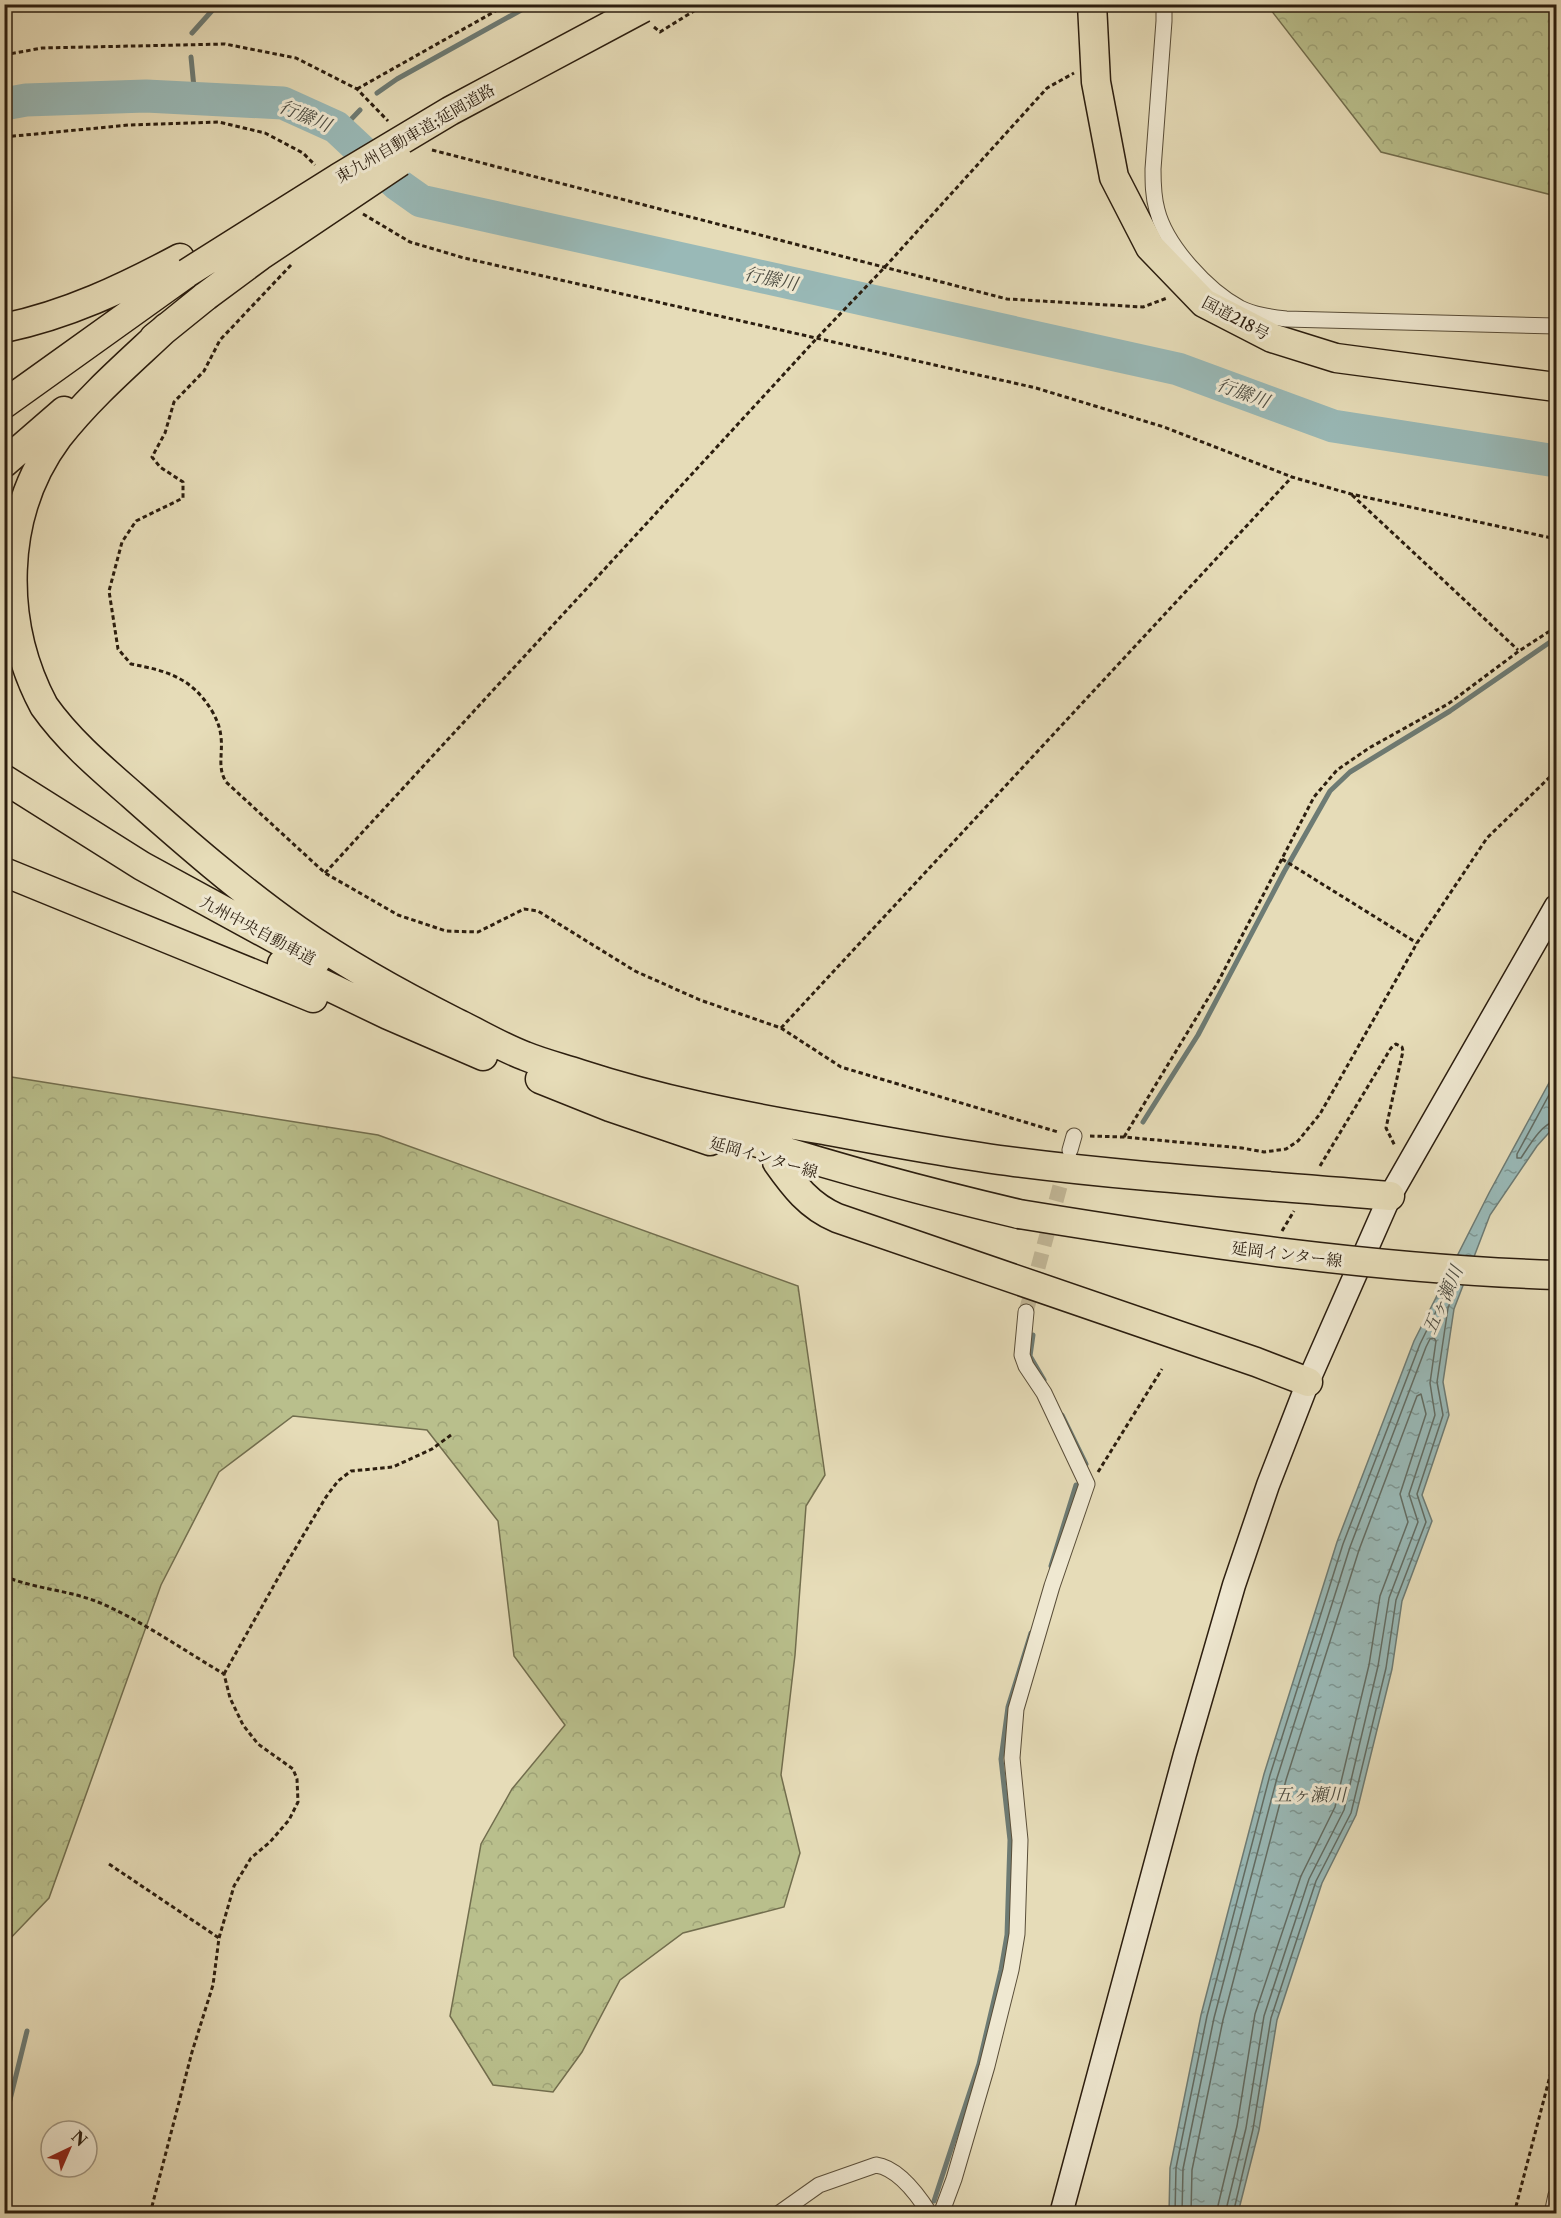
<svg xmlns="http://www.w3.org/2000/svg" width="1561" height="2218" viewBox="0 0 1561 2218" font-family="'Libre Caslon Text','Noto Serif JP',serif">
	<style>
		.forest { fill: url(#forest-crowns); stroke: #726e4e; stroke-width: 1.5 }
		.water { fill: url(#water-ripples); stroke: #6d7b74; stroke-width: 1.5 }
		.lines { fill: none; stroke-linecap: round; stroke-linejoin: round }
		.shore { stroke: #626c63; stroke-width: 1.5 }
		.stream { stroke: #6d7b74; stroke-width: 5 }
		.river { stroke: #99b9b7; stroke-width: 33 }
		.street-tunnel { stroke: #c1b696; stroke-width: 15; stroke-dasharray: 15 8; stroke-linecap: butt }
		.street-casing { stroke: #5a4e39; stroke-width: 17 }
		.secondary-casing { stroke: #2c1e0f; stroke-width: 25 }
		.highway-casing { stroke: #2c1e0f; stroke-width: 31 }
		.path { stroke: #2c1e0f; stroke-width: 3; stroke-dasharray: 4.5 3; stroke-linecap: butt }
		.street { stroke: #efe8d1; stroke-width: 15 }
		.secondary { stroke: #efe8d1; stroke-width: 22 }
		.highway { stroke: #e6dcb8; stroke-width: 28 }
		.highway-bridge-casing { stroke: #2c1e0f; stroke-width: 31; stroke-linecap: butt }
		.highway-bridge { stroke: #e6dcb8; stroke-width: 28 }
		.labels { text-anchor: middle; stroke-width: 6; stroke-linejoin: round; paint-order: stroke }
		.street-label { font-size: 16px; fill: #2c1e0f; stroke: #efe8d1 }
		.water-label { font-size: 18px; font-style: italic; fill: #4d4c41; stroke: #efe8d1 }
	</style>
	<defs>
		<pattern id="forest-crowns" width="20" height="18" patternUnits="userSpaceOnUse" patternTransform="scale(1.5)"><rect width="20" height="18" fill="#b9bf8c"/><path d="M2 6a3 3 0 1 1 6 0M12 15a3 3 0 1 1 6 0" fill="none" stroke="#9fa478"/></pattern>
		<pattern id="water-ripples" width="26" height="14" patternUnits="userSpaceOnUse" patternTransform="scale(1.5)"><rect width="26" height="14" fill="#99b9b7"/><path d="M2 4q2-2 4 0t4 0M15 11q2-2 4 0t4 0" fill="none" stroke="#7d9693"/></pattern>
	</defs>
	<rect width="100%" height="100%" fill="#e6dcb8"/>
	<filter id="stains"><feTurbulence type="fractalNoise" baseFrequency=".00333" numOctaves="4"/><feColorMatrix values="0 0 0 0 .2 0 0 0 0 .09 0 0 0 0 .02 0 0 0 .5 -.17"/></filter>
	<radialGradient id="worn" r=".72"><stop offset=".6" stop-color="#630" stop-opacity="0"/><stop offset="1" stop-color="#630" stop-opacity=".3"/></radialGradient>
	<!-- forest -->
	<path class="forest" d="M1267 5H1556V184L1552 195 1381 152Z
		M5 1076 378 1135 798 1286 825 1475 806 1506 795 1655 781 1775 800 1853 784 1907 683 1933 620 1980 582 2052 553 2092 493 2085 450 2016 481 1844 512 1789 565 1725 514 1656 498 1521 427 1430 293 1416 219 1472 161 1585 49 1898 5 1944Z"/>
	<!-- water -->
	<path class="water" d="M1556 1070V1125L1537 1146 1490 1215 1454 1309 1443 1382 1449 1415 1422 1495 1432 1521 1402 1601 1392 1669 1356 1815 1322 1883 1277 2020 1259 2130 1238 2213 1169 2214 1170 2168 1201 2015 1264 1774 1337 1542 1414 1341 1489 1193Z"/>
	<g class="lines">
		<!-- shore -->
		<path class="shore" d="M1556 1082 1517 1154V1158H1521C1529 1146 1542 1123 1556 1121
			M1175 2214 1176 2168 1207 2016 1270 1775 1343 1544 1420 1344 1449 1285
			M1182 2214 1183 2169 1214 2018 1277 1778 1350 1547 1426 1347 1430 1339 1434 1338 1436 1341 1430 1383 1435 1415 1409 1494 1418 1522 1389 1598 1378 1666 1344 1810 1309 1879 1264 2016 1246 2128 1225 2214
			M1191 2214 1192 2170 1223 2020 1286 1780 1359 1550 1417 1396 1421 1394 1426 1414 1400 1494 1408 1522 1380 1596 1369 1665 1335 1807 1301 1876 1255 2014 1237 2126 1216 2214
			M1233 2214 1253 2129 1271 2018 1316 1881 1351 1813 1386 1668 1396 1600 1426 1522 1417 1494 1443 1415 1437 1382 1448 1308 1457 1285"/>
		<!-- stream -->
		<path class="stream" d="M192 33 218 4
			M191 57 195 98
			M377 93 397 79 532 4
			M340 131 360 110
			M1143 1122 1198 1035 1284 872 1330 791 1350 772 1450 711 1556 638
			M1033 1335 1030 1356 1044 1380
			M1062 1415 1086 1464
			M1051 1566 1076 1485
			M4 2124 27 2031
			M934 2201 979 2064 1001 1970 1007 1935 1010 1840 1001 1759 1008 1707 1031 1633"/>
		<!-- river -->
		<path class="river" d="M4 104 26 100 146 96 283 103 336 127 397 184 421 201 1178 369 1333 426 1556 461"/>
		<!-- street-tunnel -->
		<path class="street-tunnel" d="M1026 1312 1066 1164"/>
		<!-- street casing -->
		<g class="street-casing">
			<path id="street" d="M1164 4V21L1153 169C1153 183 1153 196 1157 210 1166 246 1208 291 1240 308 1254 315 1270 317 1286 319L1556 326
				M1070 1150 1074 1136
				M778 2214 819 2185 876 2165C898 2168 918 2195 930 2214
				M941 2214 954 2179 987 2066 1011 1970 1017 1934 1020 1840 1012 1758 1016 1709 1052 1586 1087 1484 1044 1393 1026 1366 1022 1355 1026 1312
				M1552 2214 1556 2195"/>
		</g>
		<!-- secondary casing -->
		<g class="secondary-casing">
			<path id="secondary" d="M1061 2214 1185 1754 1234 1585 1268 1485 1308 1382 1390 1196 1556 906"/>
		</g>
		<!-- highway casing -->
		<g class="highway-casing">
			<path id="highway" d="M1092 4 1096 82 1114 177 1150 247 1204 303 1272 338 1336 358 1556 387
				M167 327C130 362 90 396 58 437 0 515 0 623 44 706 68 740 101 768 132 795 185 842 239 889 297 930 347 965 401 995 455 1022 478 1033 501 1047 525 1056 542 1063 562 1068 580 1074 660 1100 741 1116 824 1130 888 1142 951 1154 1015 1162 1140 1178 1265 1185 1390 1196
				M4 328C67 315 124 288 180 258
				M154 338 206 296
				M4 404 187 273
				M4 463 64 411
				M4 779 142 866 316 961
				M4 872 313 998
				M282 964 388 1015 483 1056
				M540 1079 610 1107 710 1141
				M692 1121C799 1158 908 1188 1019 1214
				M777 1162C794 1186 809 1206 837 1218L1256 1362 1308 1382"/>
		</g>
		<!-- path -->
		<path class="path" d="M654 27 660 32 705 4
			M4 55 42 48 225 44 296 58 357 89 388 121
			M357 89 508 4
			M4 137 129 125 219 122 265 133 303 153 315 165
			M432 150 1007 299 1143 307 1167 298
			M363 214 410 242 464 258 1036 388 1164 427 1292 477 1351 494 1556 539
			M291 265 220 340 204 371 174 402 165 433 152 457 160 467 183 482V498L136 521 122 542 109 591 118 649 131 664C168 671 192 678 212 711 217 720 220 727 221 737 223 754 217 767 226 782L325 873 398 915 446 931 478 932 524 909 538 911 635 971 700 1000 781 1028 841 1067 1058 1132
			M1352 495 1518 650
			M1282 859 1417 943
			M325 873 818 337 884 268 1047 88 1074 73
			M781 1028 1292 477
			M1090 1136 1124 1137 1242 1148 1264 1152 1286 1149 1298 1141 1320 1114 1417 943 1487 838 1556 771
			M1124 1137 1218 982 1314 797 1337 770 1369 748 1448 704 1519 651 1556 627
			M1320 1166 1391 1048 1396 1044 1402 1047 1403 1051 1386 1128 1395 1146
			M1282 1231 1294 1211
			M1098 1472 1162 1369
			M4 1576C35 1589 68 1590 98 1602 139 1619 185 1651 224 1674L230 1698 243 1725 258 1744 293 1769 297 1779 298 1802 289 1820 270 1842 251 1858 234 1886 219 1938 213 1985 192 2052 150 2214
			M224 1674 282 1571 326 1497 338 1481 351 1471 393 1467 432 1449 451 1435
			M109 1864 219 1938
			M1514 2214 1556 2053"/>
		<!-- street -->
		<use href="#street" class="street"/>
		<!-- secondary -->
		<use href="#secondary" class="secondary"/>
		<!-- highway -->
		<use href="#highway" class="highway"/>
		<!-- highway-bridge casing -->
		<g class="highway-bridge-casing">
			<path id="highway-bridge" d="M187 273 338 178 450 111 643 8
				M206 296 260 256 400 162
				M1019 1214C1197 1243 1375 1269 1556 1275"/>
		</g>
		<!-- highway-bridge -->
		<use href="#highway-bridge" class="highway-bridge"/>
	</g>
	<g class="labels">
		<!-- street labels -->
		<g class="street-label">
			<text transform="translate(415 133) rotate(-30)" y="6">東九州自動車道;延岡道路</text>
			<text transform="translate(1236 318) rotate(28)" y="6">国道218号</text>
			<text transform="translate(258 930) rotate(28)" y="6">九州中央自動車道</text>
			<text transform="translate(764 1157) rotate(16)" y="6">延岡インター線</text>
			<text transform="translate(1287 1254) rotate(7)" y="6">延岡インター線</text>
		</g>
		<!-- water labels -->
		<g class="water-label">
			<text transform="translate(305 116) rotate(23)" y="6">行縢川</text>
			<text transform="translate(771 279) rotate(12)" y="6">行縢川</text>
			<text transform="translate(1243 393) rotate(20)" y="6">行縢川</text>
			<text transform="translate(1443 1300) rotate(-66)" y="6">五ヶ瀬川</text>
			<text x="1310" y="1801">五ヶ瀬川</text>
		</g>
	</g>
	<!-- margin -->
	<rect width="1561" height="2218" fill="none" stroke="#e6dcb8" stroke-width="24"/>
	<rect x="6" y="6" width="1549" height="2206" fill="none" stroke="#2c1e0f" stroke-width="3"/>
	<rect x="12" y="12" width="1537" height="2194" fill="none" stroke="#2c1e0f" stroke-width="1.5"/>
	<!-- north arrow -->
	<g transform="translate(69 2149) rotate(44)"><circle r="28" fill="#efe8d1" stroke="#a19783" stroke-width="1.5"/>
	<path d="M0-4.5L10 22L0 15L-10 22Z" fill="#8f2418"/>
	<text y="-9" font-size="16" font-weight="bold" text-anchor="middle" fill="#2c1e0f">N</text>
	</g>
	<rect width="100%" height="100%" filter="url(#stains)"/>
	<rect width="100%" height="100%" fill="url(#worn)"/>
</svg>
